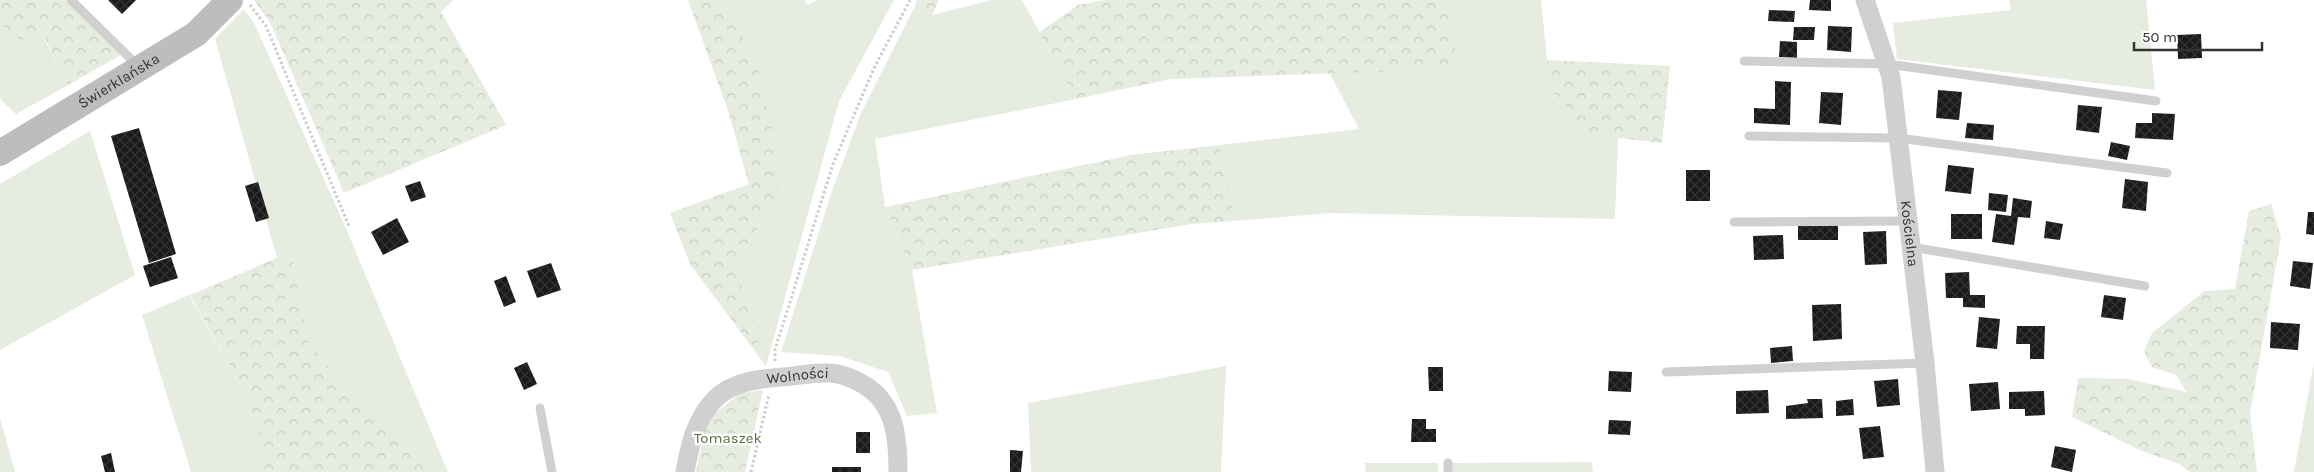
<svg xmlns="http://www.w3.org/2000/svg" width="2314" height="472" viewBox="0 0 2314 472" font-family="Karla,sans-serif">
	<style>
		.green { fill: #e6ecdf }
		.forest { fill: url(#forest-crowns) }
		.building { fill: url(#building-cross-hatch) }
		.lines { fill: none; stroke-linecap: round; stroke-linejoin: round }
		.path { stroke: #cdcdcd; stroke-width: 3; stroke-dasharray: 2.5 2.5; stroke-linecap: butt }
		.service { stroke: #d0d0d0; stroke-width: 9 }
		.minor { stroke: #d0d0d0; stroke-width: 19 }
		.secondary { stroke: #bdbdbd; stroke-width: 26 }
		.labels { text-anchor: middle; stroke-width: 5; stroke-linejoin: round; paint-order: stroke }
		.street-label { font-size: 15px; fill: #333; stroke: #fff }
		.park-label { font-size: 15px; fill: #56703f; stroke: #fff }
	</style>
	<defs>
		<pattern id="forest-crowns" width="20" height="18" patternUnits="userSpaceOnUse" patternTransform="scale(1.25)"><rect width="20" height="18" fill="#e6ecdf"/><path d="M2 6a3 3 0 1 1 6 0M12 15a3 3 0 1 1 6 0" fill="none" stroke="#c6cbc0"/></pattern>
		<pattern id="building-cross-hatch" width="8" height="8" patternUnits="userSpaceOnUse" patternTransform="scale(1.25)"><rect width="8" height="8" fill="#1a1a1a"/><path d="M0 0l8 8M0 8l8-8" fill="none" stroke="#333"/></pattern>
	</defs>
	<rect width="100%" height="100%" fill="#fff"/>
	<!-- green -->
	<path class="green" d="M724 0H804L808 5 817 0H894L839 101 766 366 735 262 778 198 757 64Z
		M992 0H1022L1076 99 875 139 885 207 912 270 937 413 907 416 888 372 840 356 781 352 831 194 861 113 914 8 932 15Z
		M1447 0H1541L1547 60 1546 83 1592 138H1618L1615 219 1330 213 1235 221 1220 145 1359 129 1329 72 1457 69Z
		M2009 0H2146L2155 90 1897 59 1893 23 2011 10Z
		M244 9 255 25 345 226 448 472H427L401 438 349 390 309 344 292 258H277L215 39Z
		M0 23 22 41 43 36 68 85 16 114 0 99Z
		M90 131 135 275 0 350V184Z
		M189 295 247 397 261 443 264 472H191L142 315Z
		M2314 362V472H2294Z
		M1226 366 1221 472H1031L1028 403Z
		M0 418 15 472H0Z
		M1592 462 1593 472H1449L1448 463Z
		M1365 463H1438V472H1366Z"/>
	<!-- forest -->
	<path class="forest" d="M0 0H65L121 55 68 85 44 36 22 41 0 23Z
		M254 0H453L441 12 506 125 344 193 270 22Z
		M688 0H724L757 64 777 155 778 198 735 262 766 366 690 264 670 213 749 184 728 111Z
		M917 0H939L932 15 914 8Z
		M1105 0H1447L1458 69 1171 79 1076 99 1038 33 1078 5Z
		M1547 60 1670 66 1662 143 1618 138H1592L1546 83Z
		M1220 145 1235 221 1192 224 912 270 885 207 1131 155Z
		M2271 204 2281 237 2250 413 2257 472H2190L2179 464 2140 450 2072 417 2078 378 2128 379 2187 392 2176 375 2152 367 2144 351 2152 333 2205 291 2235 289 2249 211Z
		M277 258H292L309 344 349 390 401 438 427 472H264L261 443 247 397 190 295Z
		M763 390 745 472H696L707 420 740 393Z"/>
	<!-- building -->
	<path class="building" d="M108 0H136L122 14Z
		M1810 0H1831V11L1809 10Z
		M1769 10 1795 11 1794 22 1768 21Z
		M1828 26 1852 27 1851 52 1827 50Z
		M1794 27H1815L1814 40H1793Z
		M2201 34 2202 58 2178 59 2177 35Z
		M1780 41 1797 42V58L1779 57Z
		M1775 81 1791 82 1790 125 1754 123V108L1775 109Z
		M1938 90 1962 92 1959 120 1936 118Z
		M1821 92 1843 93 1841 125 1819 123Z
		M2078 105 2102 107 2099 133 2076 130Z
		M2152 113 2175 114 2173 140 2135 138 2136 123H2152Z
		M1967 123 1994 125 1993 140 1965 138Z
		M139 128 176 254 149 263 111 136Z
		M2111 142 2130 146 2127 160 2108 156Z
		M1948 165 1974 168 1971 194 1945 191Z
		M1686 170H1710V201H1686Z
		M2125 179 2148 182 2146 211 2122 208Z
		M420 181 426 197 411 202 405 186Z
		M258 182 269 218 256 222 245 186Z
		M1989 193 2008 195 2006 212 1988 210Z
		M2013 198 2032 201 2030 218 2018 217 2014 245 1992 242 1996 214 2011 216Z
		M2308 212H2314V235L2306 234Z
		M1951 214H1982V239H1951Z
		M397 218 409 242 383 255 371 232Z
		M2046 221 2063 224 2060 240 2044 238Z
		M1798 225H1838V240H1798Z
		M1886 231 1887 264 1865 265 1863 232Z
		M1783 235 1784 259 1754 260 1753 236Z
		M171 257 178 278 150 287 143 266Z
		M2293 261 2313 263 2310 289 2290 286Z
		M551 263 561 290 537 298 527 271Z
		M1969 272 1970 295H1985V308L1963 307V298H1946L1945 273Z
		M506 276 516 302 504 307 494 281Z
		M2104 295 2126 298 2123 320 2101 317Z
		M1841 304 1842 339 1813 341 1812 305Z
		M1979 317 2000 319 1997 349 1976 347Z
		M2271 322 2300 324 2298 350 2270 348Z
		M2017 326H2045L2044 359H2030V344H2016Z
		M1792 346 1793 361 1771 363 1770 348Z
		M527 362 537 384 524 390 514 368Z
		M1428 367H1443V391H1429Z
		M1609 371 1632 372 1631 392 1608 391Z
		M1898 379 1900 405 1877 407 1874 381Z
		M1998 382 2000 409 1971 411 1969 384Z
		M1768 390 1769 413 1736 414V391Z
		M2044 391 2045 415 2025 416V409H2009V392Z
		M1807 399H1822L1823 418 1786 419V406L1808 403Z
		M1853 399 1854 415 1836 416V401Z
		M1412 419H1426V429H1436V442H1411Z
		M1609 420 1631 421 1630 435 1608 434Z
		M1880 426 1884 457 1863 459 1859 428Z
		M856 432H870V453H856Z
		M2055 446 2076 450 2072 472 2051 467Z
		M1010 450 1023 451 1021 472H1010Z
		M111 453 115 472H105L101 456Z
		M832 467H861V472H832Z"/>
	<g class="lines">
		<!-- path -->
		<path class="path" d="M250 5 266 26 349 226
			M775 361V349L785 318 833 164 875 66 910 0
			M751 472 769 394"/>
		<!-- service -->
		<path class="service" d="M71 0 138 66
			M1744 61 1887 64 2156 101
			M1749 136 1898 138 2167 173
			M1734 222 1908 221
			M1911 247 2145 286
			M1666 372 1925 363
			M540 408 552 472
			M1448 463V472"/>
		<!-- minor -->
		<g class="minor">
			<path id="s1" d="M1865 0 1891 77 1925 363 1935 472"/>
			<path id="s2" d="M685 472C690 445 695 420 715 399 733 381 759 379 782 377 797 376 813 372 828 373 837 373 849 377 857 381 895 399 898 435 898 472"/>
		</g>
		<!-- secondary -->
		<path class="secondary" id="s3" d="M0 153 196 34 230 0"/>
	</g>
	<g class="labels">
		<!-- street labels -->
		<g class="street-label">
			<text dy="5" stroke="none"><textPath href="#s3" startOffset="139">Świerklańska</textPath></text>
			<text dy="5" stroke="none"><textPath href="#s1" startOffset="239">Kościelna</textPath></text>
			<text dy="5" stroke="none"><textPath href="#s2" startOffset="168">Wolności</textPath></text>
		</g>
		<!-- park labels -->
		<g class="park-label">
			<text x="728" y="443">Tomaszek</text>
		</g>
	</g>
	<!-- scale -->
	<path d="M2134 42v8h128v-8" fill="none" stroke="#333333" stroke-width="2.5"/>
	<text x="2142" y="42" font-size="15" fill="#333333" stroke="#ffffff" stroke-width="4" paint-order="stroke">50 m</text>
</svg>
